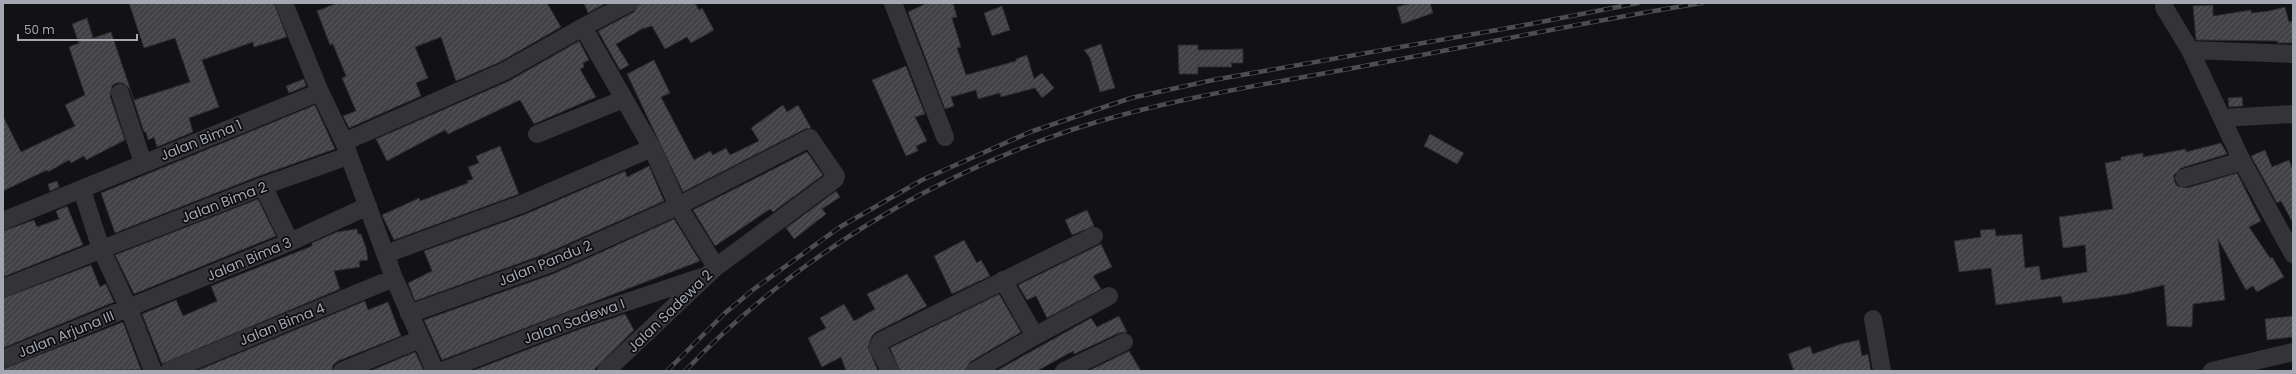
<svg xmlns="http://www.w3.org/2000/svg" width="2296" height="374" viewBox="0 0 2296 374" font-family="Poppins,sans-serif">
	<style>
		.building { fill: url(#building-hatch); stroke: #2d2c30 }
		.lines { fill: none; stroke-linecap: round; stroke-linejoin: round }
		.minor { stroke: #343438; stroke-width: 18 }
		.rail-casing { stroke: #4d4e53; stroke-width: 4.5 }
		.rail { stroke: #0d0d0f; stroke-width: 3; stroke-dasharray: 9; stroke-linecap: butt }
		.labels { text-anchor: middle; stroke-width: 3.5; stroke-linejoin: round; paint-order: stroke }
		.street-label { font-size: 14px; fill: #a5a8b3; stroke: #0d0d0f }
	</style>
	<defs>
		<pattern id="building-hatch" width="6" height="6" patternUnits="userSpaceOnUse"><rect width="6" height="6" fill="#424247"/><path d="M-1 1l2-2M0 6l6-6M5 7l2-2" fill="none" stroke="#5a5a5f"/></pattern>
	</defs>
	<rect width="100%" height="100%" fill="#121214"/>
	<!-- building -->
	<path class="building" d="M129 3H274L287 37 254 47 253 42 202 60 219 107 189 118 193 132 157 147 154 137 148 140 146 132H144L130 89 123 83H116L112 86 110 96 125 140 86 160 84 156 71 163 69 160 48 172 47 170 3 191V116L21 152 75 126 65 105 85 95 69 47 79 43 72 24 87 18 93 38 111 32 134 100 190 82 175 38 144 48Z
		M337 3H547L561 27 500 62 456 81 441 37 415 47 428 78 416 83 421 96 349 128 343 116 356 111 342 78 346 76 333 44 330 45 317 11Z
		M584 3H606L588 13Z
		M639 3H695L699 10 702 8 714 30 691 43 687 37 665 49 652 26 642 29 616 44 629 65 620 70 598 31 634 12Z
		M927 3H953L957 17 952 18 961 47 957 48 966 75 1016 61V59L1027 55 1034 79 1042 73 1054 88 1042 98 1035 88 1001 97 1000 93 978 99 976 90 951 97 954 106 945 109 908 12Z
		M1411 3H1430L1433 13 1402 24 1397 7Z
		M2213 5V16L2251 10V13L2269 11 2285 7 2289 22 2293 21V43H2278L2277 41 2196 40 2193 6Z
		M1002 6 1010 30 992 36 984 13Z
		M579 41 589 60 583 63 584 67 580 69 596 97 534 124 520 100 448 134 445 130 387 161 376 139 509 81Z
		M1101 44 1115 88 1100 92 1090 58 1084 50Z
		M1178 45H1198V50L1243 49V63H1231L1232 67H1198V74H1179Z
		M654 60 670 93 661 97 694 160 710 151 713 155 726 148 730 155 759 141 751 128 783 105 787 112 798 105 811 128 805 129 683 192 627 74Z
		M906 66 925 114 915 117 927 141 916 146 918 151 906 156 872 80Z
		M304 79 306 86 289 93 286 86Z
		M2242 97 2243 106 2229 107 2228 98Z
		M315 105 335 149 259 176 115 233 101 193Z
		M1430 134 1464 153 1457 164 1424 146Z
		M2221 143 2227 154 2181 168 2174 175V181L2177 186 2187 188 2237 173 2261 221 2249 227 2270 258 2272 257 2284 277 2257 292 2253 286 2246 290 2218 239 2225 300 2193 304 2192 327 2167 326 2164 285 2127 294 2063 303 2061 296 1996 305 1991 268 1959 272 1954 241 1981 237 1980 230 1995 229 1996 236 2022 234 2025 268 2039 266 2041 280 2087 272 2085 245 2063 248 2059 217 2113 209 2105 163 2121 160V157L2143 153V157L2186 149V152Z
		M500 146 519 194 394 240 382 215 419 198 420 201 468 183 467 181 473 179 468 167 479 163 476 156Z
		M2265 150 2272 167 2289 160 2293 170V223L2281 201 2277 203 2251 156Z
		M807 152 823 175 773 212 770 209 715 246 693 210Z
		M649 166 664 201 545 254 415 301 408 283 432 271 424 251 526 214 625 171 627 177Z
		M57 181 59 187 50 191 48 184Z
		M836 191 840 197 822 209 826 214 794 239 786 228Z
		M258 199 276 236 134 294 115 255Z
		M67 206 83 245 3 277V231L34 220 37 227 59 219 56 211Z
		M1087 210 1094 226 1072 235 1065 220Z
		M674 219 700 261 442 360 424 320 553 274Z
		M357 229 358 234H361L366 248 368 260 359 261 360 267 334 271 340 289 162 364 142 314 176 300 183 316 217 301 211 286 312 246V243L337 232Z
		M964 240 977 263 981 260 990 276 952 294 934 256Z
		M1101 244 1112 267 1093 276 1101 289 1047 318 1036 296 1027 300 1018 285Z
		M91 265 100 287 106 284 114 302 3 348V298Z
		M907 274 927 306 876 332 872 336 868 347 878 371H846L841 357 822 367 808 338 826 328 820 318 844 304 854 321 875 309 867 294Z
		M999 294 1021 332 970 362 965 371H900L890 348Z
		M365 301 368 310 388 302 401 336 338 361 333 365 332 371H196Z
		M625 314 634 330 593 371H472L580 329Z
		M1119 316 1127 332 1119 333 1074 354 1073 351 1037 371H996L1091 318 1097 327Z
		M2293 316V337L2267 340 2265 319Z
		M123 322 141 370 3 371V369Z
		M1859 340 1862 356 1868 354 1871 371H1794L1788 354 1810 346 1813 354 1841 344Z
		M1129 351 1141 371H1088Z
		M415 352 424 371H370Z"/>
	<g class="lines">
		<!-- minor -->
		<path class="minor" d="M284 3 320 92 344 142 394 278 435 371
			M893 3 945 137
			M2164 7 2190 50 2242 161 2293 254
			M583 27 652 148 678 206 716 267
			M2190 50 2293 54
			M120 93 143 163
			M2222 118 2293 114
			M537 134 624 99
			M344 142 505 71 583 27 629 3
			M2184 178 2242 161
			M263 186 290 242
			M82 190 101 249 129 309 153 371
			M3 221 320 92
			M386 254 522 204 652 148
			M1003 280 1035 336
			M3 288 263 186 348 156
			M409 314 549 264 678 206 810 138 836 176 835 179 716 267 606 371
			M1873 319 1882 371
			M3 359 290 242 368 206
			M169 371 394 278
			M342 371 420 339
			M443 371 576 319 702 277
			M890 371 878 347 881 341 1094 236
			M975 371 1035 336 1109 296
			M1064 371 1124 342
			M2212 371 2293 352"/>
		<!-- rail casing -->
		<g class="rail-casing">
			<path id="rail" d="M667 371 725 313 754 289 840 227 922 180 1030 132 1131 98 1213 80 1525 25 1638 3
				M685 371C791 260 926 179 1071 130 1171 97 1277 83 1380 63 1487 43 1594 20 1702 3"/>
		</g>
		<!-- rail -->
		<use href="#rail" class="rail"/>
	</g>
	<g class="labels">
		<!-- street labels -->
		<g class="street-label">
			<text transform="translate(201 140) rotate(-22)" y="5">Jalan Bima 1</text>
			<text transform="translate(224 202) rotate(-21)" y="5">Jalan Bima 2</text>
			<text transform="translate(249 259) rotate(-23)" y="5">Jalan Bima 3</text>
			<text transform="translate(545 263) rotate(-22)" y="5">Jalan Pandu 2</text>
			<text transform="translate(670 311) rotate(-44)" y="5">Jalan Sadewa 2</text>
			<text transform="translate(574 321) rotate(-20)" y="5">Jalan Sadewa I</text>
			<text transform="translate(282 324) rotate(-22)" y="5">Jalan Bima 4</text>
			<text transform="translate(66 334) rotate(-22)" y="5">Jalan Arjuna III</text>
		</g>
	</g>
	<!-- border -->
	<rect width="2296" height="374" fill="none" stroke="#a5a8b3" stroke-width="8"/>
	<!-- scale -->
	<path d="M18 34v6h119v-6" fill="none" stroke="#a5a8b3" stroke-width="2"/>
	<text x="24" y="34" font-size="12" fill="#a5a8b3" stroke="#0d0d0f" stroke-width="3" paint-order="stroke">50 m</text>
</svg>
